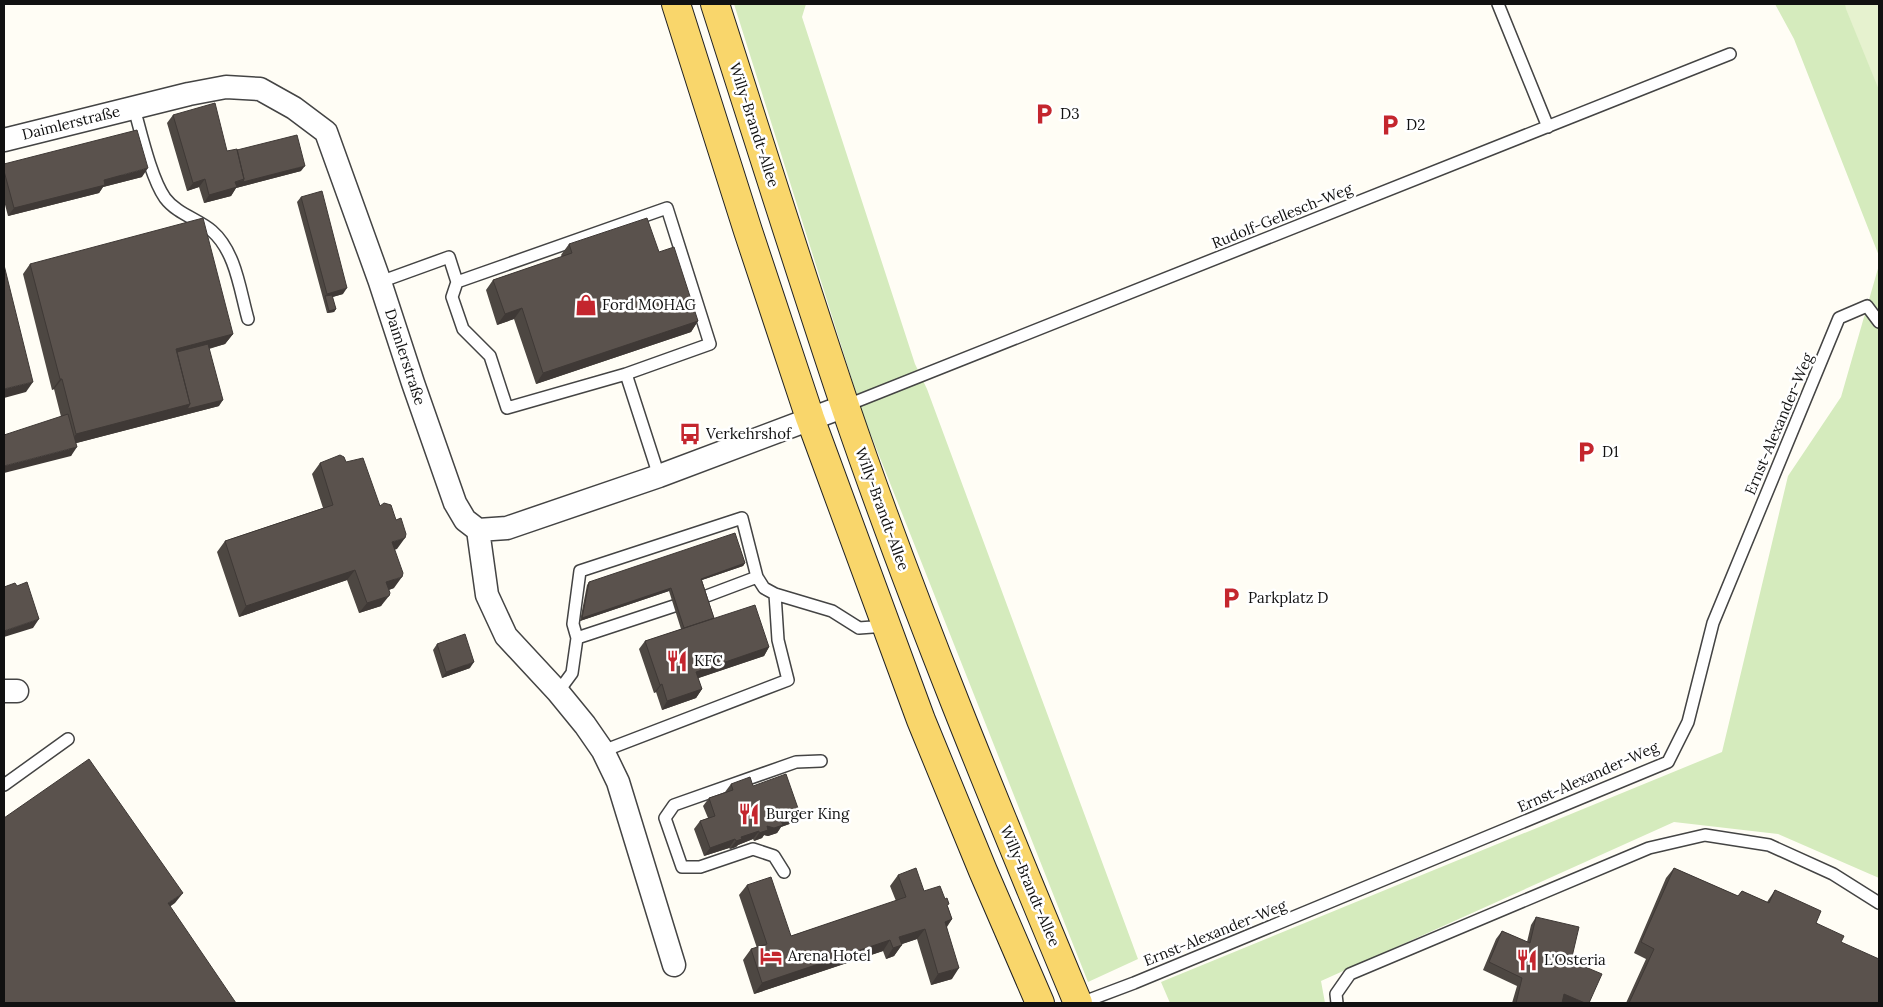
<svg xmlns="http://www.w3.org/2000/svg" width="1883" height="1007" viewBox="0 0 1883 1007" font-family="Lora,serif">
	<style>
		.green { fill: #d5ebbd }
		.pitch { fill: #e6f2cf }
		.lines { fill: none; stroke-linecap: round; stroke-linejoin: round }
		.lane-casing { stroke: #444; stroke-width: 14 }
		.street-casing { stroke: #444; stroke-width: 25 }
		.primary-casing { stroke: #222; stroke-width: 30 }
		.lane { stroke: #fff; stroke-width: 11 }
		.street { stroke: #fff; stroke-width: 22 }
		.primary { stroke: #f9d66b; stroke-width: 28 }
		.wall { fill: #4d4742 }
		.shaded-wall { fill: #3f3936 }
		.building { fill: #5a524d; stroke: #3f3936 }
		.labels { text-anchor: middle; stroke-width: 5; stroke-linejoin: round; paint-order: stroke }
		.poi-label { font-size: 15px; fill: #111; stroke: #fff; text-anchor: start }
		.street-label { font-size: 15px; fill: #111; stroke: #fff }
	</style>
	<rect width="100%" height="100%" fill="#fffdf5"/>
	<!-- green -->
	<path class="green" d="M734 4H806L802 17 915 364 927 389 1138 959 1088 982 863 415Z
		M1775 4H1850L1879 80V256L1794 39Z
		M1879 265V878L1778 834 1674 822 1321 981 1325 1003H1170L1161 982 1722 752 1788 476 1841 397Z"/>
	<!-- pitch -->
	<path class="pitch" d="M1845 4H1879V90L1846 9Z"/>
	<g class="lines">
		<!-- lane casing -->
		<g class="lane-casing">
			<path id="lane" d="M1498 4 1548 127
				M134 108C141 133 151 178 165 198 177 214 198 219 212 231 236 252 240 291 248 319
				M380 282 449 257 457 282 667 208 710 344 626 374 659 476
				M457 282 452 297 463 329 490 356 507 408 626 374
				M845 406 1730 54
				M704 597 757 577 764 588 775 594 832 611 859 628 886 626
				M674 606 577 638 573 624 580 571 742 518 757 577
				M558 692 572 673 577 638
				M603 751 788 680 778 640 775 594
				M4 785 68 739
				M784 872 774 856 753 849 700 867H682L665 818 674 805 796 762 821 761
				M1081 1003 1134 983 1668 762 1688 722 1713 623 1839 318 1867 306 1879 322
				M1337 1003 1336 994 1350 974 1649 848 1705 835 1769 845 1833 874 1879 903"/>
		</g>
		<!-- street casing -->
		<g class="street-casing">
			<path id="street" d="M4 140 189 94 226 87 260 89 294 108 326 132 380 282 413 383 455 503 465 520 478 530 507 528 659 476 845 406
				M478 530 487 595 506 636 558 692 585 725 603 751 618 782 674 965
				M4 691H17"/>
		</g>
		<!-- primary casing -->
		<g class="primary-casing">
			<path id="primary" d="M676 4 748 231 810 418 921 720 983 871 1040 1003
				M715 4C758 138 800 272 845 406 914 608 996 806 1078 1003"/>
		</g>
		<!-- lane -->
		<use href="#lane" class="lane"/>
		<!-- street -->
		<use href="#street" class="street"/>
		<!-- primary -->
		<use href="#primary" class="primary"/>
	</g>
	<!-- wall -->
	<path class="wall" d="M173 115 227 151 237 150 301 171 236 188 231 196 204 203 199 187 187 191 167 123Z
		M4 164 142 177 103 187 99 193 8 216 4 201Z
		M301 197 343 294 332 297 336 309 334 312 327 313 297 202Z
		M569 244 659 252 698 321 691 332 536 384 514 319 497 325 486 290 493 280 562 257 561 255Z
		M30 264 233 334 225 344 209 349 219 406 76 443 71 456 54 389 52 390 23 274Z
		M346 462 380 506 397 549H395L394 588 389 590 381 606 359 613 347 580 239 617 217 552 225 541 323 508 312 474 320 463Z
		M745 563 743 566 702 580 714 618 769 647 764 656 698 678 702 689 696 698 662 710 656 692 654 693 639 649 645 641 681 629 669 591 580 621 587 585 589 582Z
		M437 644 470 668 442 678 433 650Z
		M731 784 753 786 800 814 795 822 781 827 777 833 768 836 764 835 762 838 754 841 753 839 738 845 736 847 730 849 729 848 704 856 694 829 700 821 708 818 703 806 709 798 725 792Z
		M1674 868 1738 896 1742 891 1767 902 1775 890 1841 942 1879 1003H1626L1646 959 1634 953 1666 878Z
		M898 875 924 891 948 907 952 919 947 927 952 979 931 985 917 939 902 944 894 956 886 959 883 951 754 994 743 960 751 949 757 948 739 895 747 885 791 936 896 901 890 886Z
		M1536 917 1571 961 1589 1003H1512L1517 986 1483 970 1496 939 1502 931 1527 942 1531 925Z"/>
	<!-- shaded-wall -->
	<path class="shaded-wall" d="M305 166 301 171 236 188 231 196 204 203 209 195 235 182Z
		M148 168 142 177 103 187 99 193 8 216 14 208 104 180Z
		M205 179 199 187 187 191 193 183Z
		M347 288 343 294 326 299 325 296 327 294Z
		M522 308 514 319 497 325 505 314Z
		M336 309 334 312 327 313 329 311Z
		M698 321 691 332 536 384 543 373Z
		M233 334 225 344 174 358 176 349Z
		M60 379H62L54 389 52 390Z
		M33 382 26 392 4 398V389Z
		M223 400 219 406 69 445 76 434 190 404Z
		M77 447 71 456 4 473V466Z
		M405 538 397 549 385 553 392 542Z
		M745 563 743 566 699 581 701 579Z
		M355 570 347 580 239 617 246 606Z
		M402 577 394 588 379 593 386 582Z
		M671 588 669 591 580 621 582 618Z
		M389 596 381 606 359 613 367 603Z
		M39 619 33 628 4 637V631Z
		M769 647 764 656 690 681 696 672Z
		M474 662 470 668 442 678 446 672Z
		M662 684 656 692 654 693 660 685Z
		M702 689 696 698 662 710 667 701Z
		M800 814 795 822 781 827 777 833 768 836 764 835 762 838 754 841 759 833 767 826Z
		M759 831 753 839 738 845 736 847 730 849 736 841 741 837Z
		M735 839 729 848 704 856 710 848Z
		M183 893 175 903 160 914 168 903Z
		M952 919 944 930 945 922Z
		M925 929 917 939 893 947 899 937Z
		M890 940 883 951 754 994 762 983Z
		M902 945 894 956 886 959 893 948Z
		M959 968 952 979 931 985 938 974Z
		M1564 994 1585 1003H1560Z"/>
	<!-- building -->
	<path class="building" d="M215 103 227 151 237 149 244 179 235 182 237 187 209 195 205 179 193 183 173 115Z
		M137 130 148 168 104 180 105 185 14 208 4 171V164Z
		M297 135 305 166 243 182 244 179 237 150Z
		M322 191 347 288 327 294 301 197Z
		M203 218 233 334 176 349 190 404 76 434 62 379H60L30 264Z
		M647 218 659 252 674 247 698 321 543 373 522 308 505 314 493 280 572 253 569 244Z
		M4 265 33 382 4 389Z
		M332 295 336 309 329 311 325 296Z
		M208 344 223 400 187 409 190 404 177 352Z
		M68 414 77 447 4 466V435Z
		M340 455 344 457 346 462 363 458 380 506 384 503 391 505 396 520 401 518 406 534 405 538 392 542 403 573 402 577 386 582 390 593 389 596 367 603 355 570 246 606 225 541 333 505 320 463Z
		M735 533 745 563 701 579 714 618 684 628 671 588 582 618 589 582Z
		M27 582 39 619 4 631V587L15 583 17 586Z
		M755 605 769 647 696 672 702 689 667 701 662 684 660 685 645 641Z
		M465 634 474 662 446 672 437 644Z
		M89 759 183 893 168 903 236 1003H4V818Z
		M786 774 800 814 781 821 783 825 774 828 767 826 768 830 759 833V831L741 837 742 839 736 841 735 839 710 848 700 821 715 816 709 798 733 790 731 784 750 777 753 786Z
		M916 868 924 891 940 886 945 899 947 898 949 904 947 905 952 919 945 922 959 968 938 974 925 929 899 937 902 945 893 948 890 940 762 983 751 949 767 944 747 885 771 877 791 936 906 897 898 875Z
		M1674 868 1738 896 1742 891 1769 903 1775 890 1821 911 1816 923 1844 936 1841 942 1879 959V1003H1629L1654 949 1641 942Z
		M1536 917 1579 927 1571 961 1602 974 1589 1003H1585L1564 994 1562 1003H1516L1522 978 1489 962 1502 931 1530 943Z"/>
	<!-- icons -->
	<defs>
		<g id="parking-bare" transform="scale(1.725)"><path d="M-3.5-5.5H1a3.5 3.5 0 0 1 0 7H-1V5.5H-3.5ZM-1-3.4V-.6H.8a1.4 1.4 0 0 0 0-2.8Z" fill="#c4262e" stroke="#fff" stroke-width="2.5" paint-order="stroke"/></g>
		<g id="shop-bare" transform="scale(1.725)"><path d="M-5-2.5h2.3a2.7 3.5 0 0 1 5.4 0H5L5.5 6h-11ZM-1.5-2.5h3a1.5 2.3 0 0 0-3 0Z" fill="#c4262e" stroke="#fff" stroke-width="2.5" paint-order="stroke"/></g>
		<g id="bus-bare" transform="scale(1.725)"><path d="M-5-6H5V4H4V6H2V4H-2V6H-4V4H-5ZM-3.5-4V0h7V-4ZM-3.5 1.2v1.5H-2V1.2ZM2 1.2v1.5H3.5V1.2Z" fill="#c4262e" stroke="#fff" stroke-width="2.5" paint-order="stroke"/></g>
		<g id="restaurant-bare" transform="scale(1.725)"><path d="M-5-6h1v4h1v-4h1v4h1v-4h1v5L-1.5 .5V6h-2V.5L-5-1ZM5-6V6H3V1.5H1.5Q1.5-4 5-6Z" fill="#c4262e" stroke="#fff" stroke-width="2.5" paint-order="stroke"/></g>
		<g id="hotel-bare" transform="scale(1.725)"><path d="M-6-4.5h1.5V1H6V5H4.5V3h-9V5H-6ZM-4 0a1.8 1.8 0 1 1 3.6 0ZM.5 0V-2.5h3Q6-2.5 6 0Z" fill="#c4262e" stroke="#fff" stroke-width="2.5" paint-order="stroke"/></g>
	</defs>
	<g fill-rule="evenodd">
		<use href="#parking-bare" x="1044" y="114"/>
		<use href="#parking-bare" x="1390" y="125"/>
		<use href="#shop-bare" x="586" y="305"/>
		<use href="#bus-bare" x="690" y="434"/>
		<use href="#parking-bare" x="1586" y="452"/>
		<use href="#parking-bare" x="1231" y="598"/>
		<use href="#restaurant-bare" x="677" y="661"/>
		<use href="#restaurant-bare" x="749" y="814"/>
		<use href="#hotel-bare" x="771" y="956"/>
		<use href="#restaurant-bare" x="1527" y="960"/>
	</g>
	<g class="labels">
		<!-- poi labels -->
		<g class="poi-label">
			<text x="1060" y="119">D3</text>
			<text x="1406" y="130">D2</text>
			<text x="602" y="310">Ford MOHAG</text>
			<text x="706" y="439">Verkehrshof</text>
			<text x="1602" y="457">D1</text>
			<text x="1248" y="603">Parkplatz D</text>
			<text x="694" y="666">KFC</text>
			<text x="766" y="819">Burger King</text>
			<text x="788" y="961">Arena Hotel</text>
			<text x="1544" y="965">L'Osteria</text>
		</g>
		<!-- street labels -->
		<g class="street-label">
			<text transform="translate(71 123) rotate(-14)" y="5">Daimlerstraße</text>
			<text transform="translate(754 125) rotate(72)" y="5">Willy-Brandt-Allee</text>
			<text transform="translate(1282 216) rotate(-22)" y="5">Rudolf-Gellesch-Weg</text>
			<text transform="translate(405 357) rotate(72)" y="5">Daimlerstraße</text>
			<text transform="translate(1779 424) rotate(-67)" y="5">Ernst-Alexander-Weg</text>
			<text transform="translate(882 509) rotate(70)" y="5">Willy-Brandt-Allee</text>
			<text transform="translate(1588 777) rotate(-24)" y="5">Ernst-Alexander-Weg</text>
			<text transform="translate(1030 886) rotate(67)" y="5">Willy-Brandt-Allee</text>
			<text transform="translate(1215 933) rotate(-22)" y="5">Ernst-Alexander-Weg</text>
		</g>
	</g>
	<!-- border -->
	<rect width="1883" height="1007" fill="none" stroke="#111111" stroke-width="10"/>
</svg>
